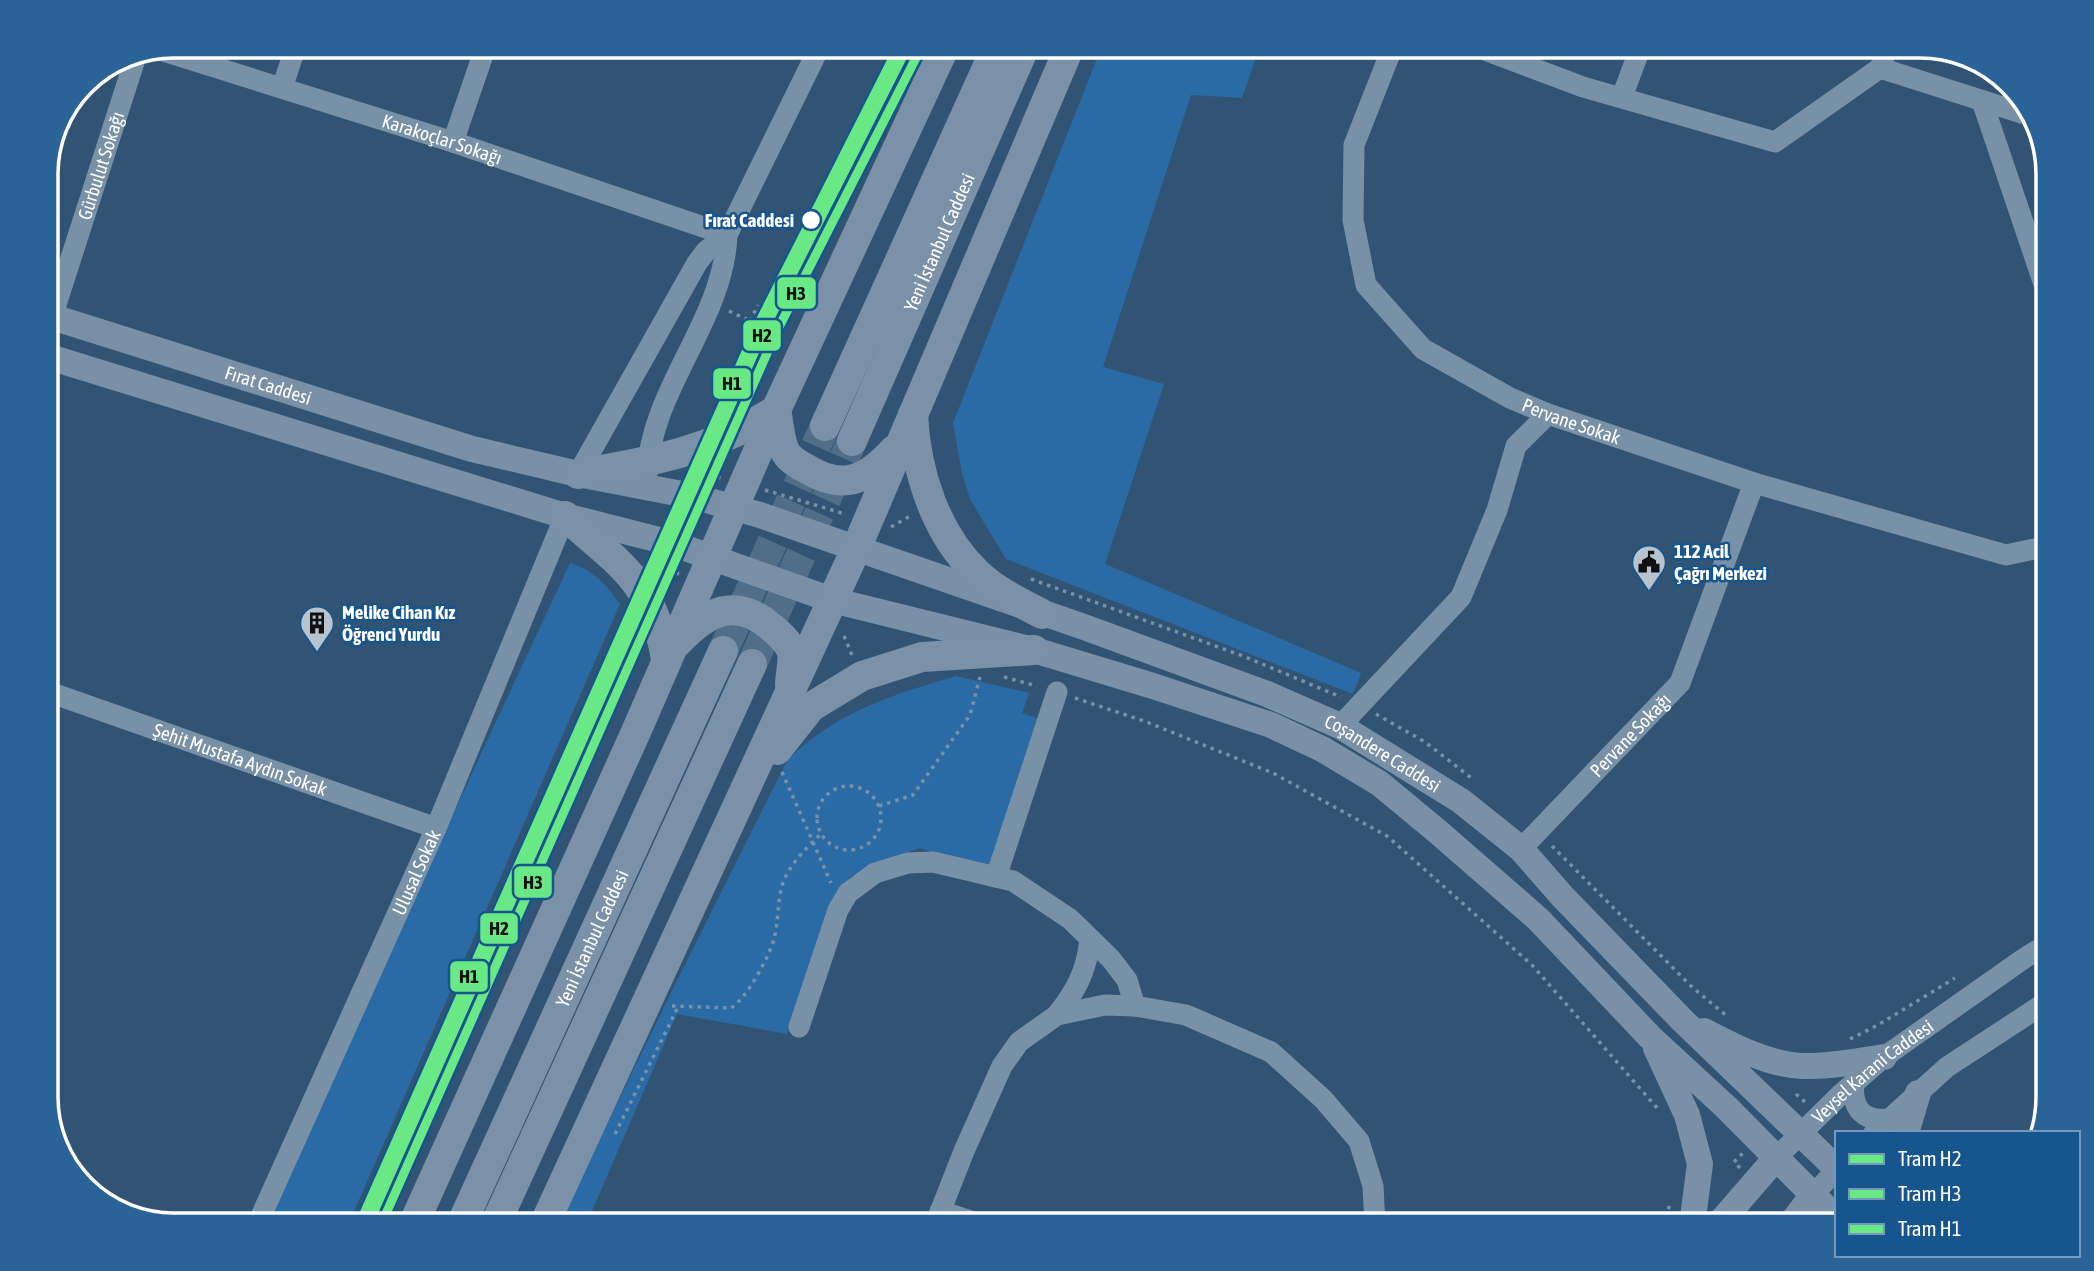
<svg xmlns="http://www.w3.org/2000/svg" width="2094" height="1271" viewBox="0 0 2094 1271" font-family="'Asap Condensed',sans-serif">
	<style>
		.green { fill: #2a6ba5 }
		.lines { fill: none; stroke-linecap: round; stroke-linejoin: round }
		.highway-tunnel { stroke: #516e89; stroke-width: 30; stroke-dasharray: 30 15; stroke-linecap: butt }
		.path { stroke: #7991a7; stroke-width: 3.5; stroke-dasharray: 3.5 5; stroke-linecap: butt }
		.minor { stroke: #7991a7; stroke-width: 21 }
		.major { stroke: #7990a6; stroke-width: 26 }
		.highway { stroke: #7b91a7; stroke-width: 30 }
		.tram-1-casing { stroke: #17558f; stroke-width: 14 }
		.tram-2-casing { stroke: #17558f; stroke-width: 14 }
		.tram-3-casing { stroke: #17558f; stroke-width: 14 }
		.tram-1 { stroke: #68e985; stroke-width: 9 }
		.tram-2 { stroke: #68e985; stroke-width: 9 }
		.tram-3 { stroke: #68e985; stroke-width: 9 }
		.stop-dot { fill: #fff; stroke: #17558f; stroke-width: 2.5 }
		.labels { text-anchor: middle; stroke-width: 5; stroke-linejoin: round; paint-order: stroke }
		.street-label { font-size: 19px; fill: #fff; stroke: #17558f }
		.stop-label { font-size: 19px; font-weight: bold; fill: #fff; stroke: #17558f; text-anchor: end }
		.poi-label { font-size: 19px; font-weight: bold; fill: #fff; stroke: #17558f; text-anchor: start }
		.rim { fill: none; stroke: #fff; stroke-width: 3.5 }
		.line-badge { stroke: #17558f; stroke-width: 2.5 }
		.pale-badge-label { font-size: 19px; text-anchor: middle; font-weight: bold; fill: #111 }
	</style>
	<rect width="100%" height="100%" fill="#325474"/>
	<!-- green -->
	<path class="green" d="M1102 46H1260L1242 98 1191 95 1103 367 1164 384 1105 564 1361 673 1353 694 1006 559 970 499 962 473 953 423Z
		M1897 46H1921L1985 63 2006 83Z
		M570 563C594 570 606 585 620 604L348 1225H267L413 900Z
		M956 676 1029 693 1022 713 1042 720 991 874 920 848 878 863 850 877 834 905 787 1034 677 1014 586 1225H558L667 1001 788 759C841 710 889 696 956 676Z"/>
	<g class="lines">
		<!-- highway-tunnel -->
		<path class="highway-tunnel" d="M723 651 825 426
			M752 664 852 441"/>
		<!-- path -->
		<path class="path" d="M729 311 776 333 783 317
			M750 321 758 305
			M701 472 721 478
			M765 490 845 514
			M891 527 912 515
			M653 564 679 574
			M1031 579 1243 656 1341 697
			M844 636 852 655
			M1004 677 1037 686
			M1075 698 1144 721 1273 773 1387 836 1532 965 1658 1109
			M1376 714 1425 742 1474 780
			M782 772 831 883
			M817 818a32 32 0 1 1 64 0a32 32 0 1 1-64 0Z
			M879 806 913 795 970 715 980 677
			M1552 846 1693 988 1727 1016
			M672 1006 731 1008C747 998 769 957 774 939 779 920 777 898 784 880 792 862 807 847 821 834
			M1850 1039 1878 1025 1955 978
			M1796 1094 1805 1102
			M615 1134 678 1007
			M1740 1168 1734 1162 1743 1153
			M1662 1225 1671 1202"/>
		<!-- minor -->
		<g class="minor">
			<path id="s1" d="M1393 46 1354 145 1353 220 1366 285 1423 349 1510 398 1548 414 1754 483 2006 555 2048 546"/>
			<path d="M1474 46 1583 87 1775 142 1880 68 2034 117"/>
			<path id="s2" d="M157 49 453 142 727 235"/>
			<path d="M1880 68 1888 46"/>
			<path d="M282 88 296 46"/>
			<path d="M1622 97 1641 46"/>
			<path d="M1982 101 2048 296"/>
			<path d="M453 142 486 46"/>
			<path id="s3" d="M52 317 137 53"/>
			<path d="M578 474 697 263 706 251 727 235"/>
			<path d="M647 474C651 388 724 320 727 235L820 46"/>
			<path id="s4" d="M46 691 436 828"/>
			<path d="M1340 726 1461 597 1497 510 1516 446 1548 414"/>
			<path id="s5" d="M1521 849 1680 683 1754 483"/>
			<path d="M996 877 1057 692"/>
			<path d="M1057 1015C1077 989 1086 972 1090 940"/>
			<path d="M799 1027 838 910 848 893 875 873 908 863 933 862 1013 881 1070 919 1111 959 1127 980 1135 1006"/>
			<path d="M1854 1083C1851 1108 1863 1122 1889 1119"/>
			<path d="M1874 1133 1947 1067 2048 1001"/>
			<path id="s6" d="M1776 1158 1840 1095 1884 1057 2026 957 2048 944"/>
			<path d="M1813 1195 1837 1169"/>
			<path d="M940 1211 983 1225"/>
			<path id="s7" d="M257 1225 436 828 565 516"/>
			<path d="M935 1225 964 1151 1002 1066 1019 1042 1057 1015 1105 1005 1135 1006 1186 1015 1271 1052 1323 1099 1359 1141 1373 1186 1375 1225"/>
		</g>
		<!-- major -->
		<g class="major">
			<path id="s8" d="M46 315 472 449 578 474 692 496 760 515 1084 627 1267 694 1340 726 1461 801 1521 849 1562 896 1683 1021 1837 1169"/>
			<path d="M46 356 565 516 671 543 832 600 1034 650 1153 686 1271 725 1322 749 1379 783 1437 831 1538 919 1650 1037 1727 1108 1837 1219"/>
			<path d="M1704 1031C1733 1046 1769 1065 1802 1066 1830 1067 1857 1061 1884 1057"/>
			<path d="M1656 1048 1687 1115 1700 1164 1692 1225"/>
			<path d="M1906 1133 1918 1093"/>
			<path d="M1718 1225 1776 1158"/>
			<path d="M1790 1225 1813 1195"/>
		</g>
		<!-- highway -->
		<g class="highway">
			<path d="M776 410C779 423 779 441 786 453 790 460 800 465 807 469 843 491 867 480 894 450"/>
			<path d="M913 415C916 472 935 533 977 573 996 591 1019 602 1042 614"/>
			<path d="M825 426 997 46"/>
			<path id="s9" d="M852 441 1025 46"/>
			<path d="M578 474C651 462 714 450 776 410"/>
			<path d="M565 516C620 564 653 582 666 659"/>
			<path d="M678 642C706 612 735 596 771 627 778 633 789 642 792 652 794 661 790 675 790 684"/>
			<path d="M777 750 811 707 862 676 922 657 1034 650"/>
			<path d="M413 1225 635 734 776 410 945 46"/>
			<path id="s10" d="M461 1225 723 651"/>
			<path d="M495 1225 752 664"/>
			<path d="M544 1225 856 549 1070 46"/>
		</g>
		<!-- tram-1 casing -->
		<g class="tram-1-casing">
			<path id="tram-1" d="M368 1225 765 328 908 46"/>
		</g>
		<!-- tram-2 casing -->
		<g class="tram-2-casing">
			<path id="tram-2" d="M381 1225 776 333 919 52"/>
		</g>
		<!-- tram-3 casing -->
		<g class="tram-3-casing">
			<path id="tram-3" d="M359 1225 758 325 899 46"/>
		</g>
		<!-- tram-1 -->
		<use href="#tram-1" class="tram-1"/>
		<!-- tram-2 -->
		<use href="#tram-2" class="tram-2"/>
		<!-- tram-3 -->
		<use href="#tram-3" class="tram-3"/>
	</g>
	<!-- icons -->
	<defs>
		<g id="civic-pin" transform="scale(1.75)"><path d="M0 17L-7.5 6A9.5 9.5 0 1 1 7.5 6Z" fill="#b7c3ce" stroke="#17558f"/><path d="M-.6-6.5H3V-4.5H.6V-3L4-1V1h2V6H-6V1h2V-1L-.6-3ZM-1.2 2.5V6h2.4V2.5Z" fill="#111"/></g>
		<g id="building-pin" transform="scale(1.75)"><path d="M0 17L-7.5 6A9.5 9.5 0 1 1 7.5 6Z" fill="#b7c3ce" stroke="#17558f"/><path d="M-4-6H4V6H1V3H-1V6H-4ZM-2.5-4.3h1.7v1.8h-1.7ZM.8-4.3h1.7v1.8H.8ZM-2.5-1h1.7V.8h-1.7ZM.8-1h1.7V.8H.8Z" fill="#111"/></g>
	</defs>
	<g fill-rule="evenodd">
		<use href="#civic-pin" x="1649" y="562"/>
		<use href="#building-pin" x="317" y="623"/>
	</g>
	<!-- markers -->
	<circle class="stop-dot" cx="811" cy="220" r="10"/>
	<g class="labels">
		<!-- street labels -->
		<g class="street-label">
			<text dy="7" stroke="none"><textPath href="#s2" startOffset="299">Karakoçlar Sokağı</textPath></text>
			<text dy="7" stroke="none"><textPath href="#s3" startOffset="159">Gürbulut Sokağı</textPath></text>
			<text dy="7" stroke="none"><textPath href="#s9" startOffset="217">Yeni İstanbul Caddesi</textPath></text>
			<text dy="7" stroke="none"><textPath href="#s8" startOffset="233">Fırat Caddesi</textPath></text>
			<text dy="7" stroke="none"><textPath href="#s1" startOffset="499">Pervane Sokak</textPath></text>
			<text dy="7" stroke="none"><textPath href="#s5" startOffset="158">Pervane Sokağı</textPath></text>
			<text dy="7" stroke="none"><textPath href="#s8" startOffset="1410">Coşandere Caddesi</textPath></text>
			<text dy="7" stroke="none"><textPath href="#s4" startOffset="206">Şehit Mustafa Aydın Sokak</textPath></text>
			<text dy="7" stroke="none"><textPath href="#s7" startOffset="387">Ulusal Sokak</textPath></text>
			<text dy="7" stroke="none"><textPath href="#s10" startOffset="315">Yeni İstanbul Caddesi</textPath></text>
			<text dy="7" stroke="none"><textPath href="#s6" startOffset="130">Veysel Karani Caddesi</textPath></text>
		</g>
		<!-- stop labels -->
		<g class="stop-label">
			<text x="794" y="227">Fırat Caddesi</text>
		</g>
		<!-- poi labels -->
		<g class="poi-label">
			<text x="1674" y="558">112 Acil<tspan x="1674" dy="22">Çağrı Merkezi</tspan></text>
			<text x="342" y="619">Melike Cihan Kız<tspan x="342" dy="22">Öğrenci Yurdu</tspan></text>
		</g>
	</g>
	<!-- crop -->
	<path d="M0 0H2094V1271H0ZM174 58H1920A116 116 0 0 1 2036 174V1097A116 116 0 0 1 1920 1213H174A116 116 0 0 1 58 1097V174A116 116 0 0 1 174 58Z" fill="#2a6398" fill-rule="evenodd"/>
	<path class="rim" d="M174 58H1920A116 116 0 0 1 2036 174V1097A116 116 0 0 1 1920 1213H174A116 116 0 0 1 58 1097V174A116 116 0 0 1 174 58Z"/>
	<g class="line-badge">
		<rect x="776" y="276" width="41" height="34" rx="7" fill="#68e985"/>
		<rect x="742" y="319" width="40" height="33" rx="7" fill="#68e985"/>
		<rect x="712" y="367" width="40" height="33" rx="7" fill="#68e985"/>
		<rect x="513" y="865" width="40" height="34" rx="7" fill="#68e985"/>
		<rect x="479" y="912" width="40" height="33" rx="7" fill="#68e985"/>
		<rect x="449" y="960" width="40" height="33" rx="7" fill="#68e985"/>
	</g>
	<g class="pale-badge-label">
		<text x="796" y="300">H3</text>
		<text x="762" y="342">H2</text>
		<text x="732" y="390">H1</text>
		<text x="533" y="889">H3</text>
		<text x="499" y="935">H2</text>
		<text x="469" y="983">H1</text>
	</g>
	<!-- legend -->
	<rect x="1835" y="1131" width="245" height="126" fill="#17558f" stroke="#7499bc" stroke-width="2"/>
	<rect x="1849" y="1154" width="35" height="10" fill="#68e985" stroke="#7499bc" stroke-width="2"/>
	<text x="1898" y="1166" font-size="21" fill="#ffffff">Tram H2</text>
	<rect x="1849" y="1189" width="35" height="10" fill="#68e985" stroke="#7499bc" stroke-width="2"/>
	<text x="1898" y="1201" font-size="21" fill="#ffffff">Tram H3</text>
	<rect x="1849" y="1224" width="35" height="10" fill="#68e985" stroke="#7499bc" stroke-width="2"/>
	<text x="1898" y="1236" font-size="21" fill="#ffffff">Tram H1</text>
</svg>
